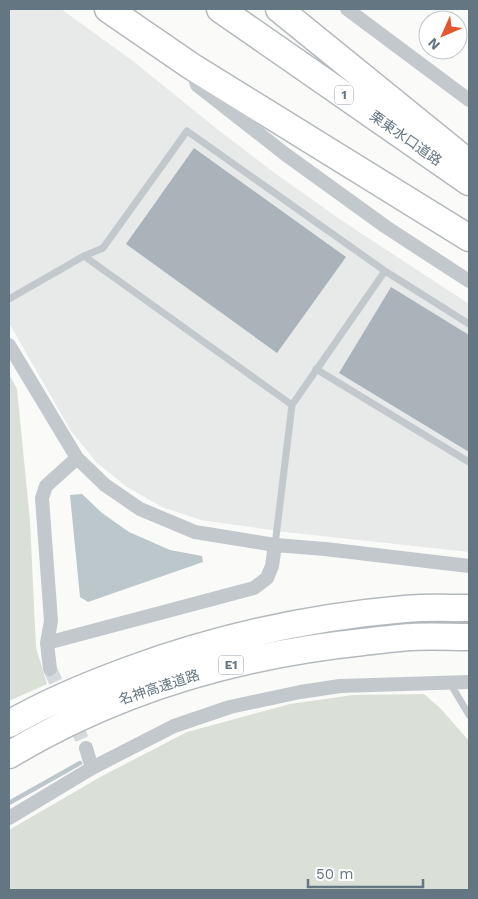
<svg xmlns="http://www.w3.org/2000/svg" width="478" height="899" viewBox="0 0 478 899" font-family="'Work Sans','Noto Sans JP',sans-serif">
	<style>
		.built { fill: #e8e9e9 }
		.green { fill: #dadfd7 }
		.water { fill: #bbc7cb }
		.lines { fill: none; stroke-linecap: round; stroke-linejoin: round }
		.stream { stroke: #bbc7cb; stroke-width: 4.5 }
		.building { fill: #aab3b9 }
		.street-tunnel { stroke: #d5d9db; stroke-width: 14; stroke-dasharray: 14 7; stroke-linecap: butt }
		.highway-casing { stroke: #b4b9bd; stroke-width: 29 }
		.lane { stroke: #c3c8cc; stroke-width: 7 }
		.street { stroke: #c3c8cc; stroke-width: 14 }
		.highway { stroke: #fff; stroke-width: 26 }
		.labels { text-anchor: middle; stroke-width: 5; stroke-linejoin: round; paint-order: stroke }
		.shield { fill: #fff; stroke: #939fa8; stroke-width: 1 }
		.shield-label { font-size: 12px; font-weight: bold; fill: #657683 }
		.street-label { font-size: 14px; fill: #657683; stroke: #fff }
	</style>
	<rect width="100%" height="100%" fill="#fafaf8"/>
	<!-- built -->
	<path class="built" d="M9 9H61L133 61 217 129 276 174 341 220 469 304V552L285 532 201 520 162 507 127 487 96 462 71 431 9 323Z"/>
	<!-- green -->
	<path class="green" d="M9 374 17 389 30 521 36 648 47 684 9 701Z
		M424 694 441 709 469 741V890H9V830L102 776 187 732 290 704 353 695Z"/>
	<!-- water -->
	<path class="water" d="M82 494 102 513 129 532 170 550 202 556 203 562 88 602 80 597 70 495Z"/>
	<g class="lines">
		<!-- stream -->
		<path class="stream" d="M9 803 80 763"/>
	</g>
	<!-- building -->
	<path class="building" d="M194 148 346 257 277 353 126 244Z
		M391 287 469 335V452L339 373Z"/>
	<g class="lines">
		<!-- street-tunnel -->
		<path class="street-tunnel" d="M50 669 86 748"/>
		<!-- highway casing -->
		<g class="highway-casing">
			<path id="highway" d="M108 9 191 66 469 238
				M220 9 469 182
				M279 9 469 163
				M9 724C47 702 88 685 129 670 219 637 309 617 405 609 426 607 448 608 469 608
				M9 755C117 690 238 655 363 642 380 640 396 638 412 637 431 636 450 637 469 637"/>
		</g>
		<!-- lane -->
		<path class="lane" d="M84 256 292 405
			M9 299 84 256 103 248 187 131 385 271 469 324
			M316 369 469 462
			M275 545 292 405 385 271
			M450 683 469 715"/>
		<!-- street -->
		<path class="street" d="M347 9 469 100
			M192 67 197 85 285 154 386 227 469 281
			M9 345 77 458 105 485 140 509 195 532 275 545 325 549 469 566
			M47 643 51 621 42 498 46 486 77 458
			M50 669 47 643 254 588 267 578 272 566 275 545
			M86 748 92 768
			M9 818 92 768 174 726 230 707 300 692 340 686 469 682"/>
		<!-- highway -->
		<use href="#highway" class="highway"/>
	</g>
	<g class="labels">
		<!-- shield labels -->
		<g class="shield">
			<rect x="335" y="85.5" width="18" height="19" rx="4"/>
			<rect x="218.5" y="655.5" width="25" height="19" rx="4"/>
		</g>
		<g class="shield-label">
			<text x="344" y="99">1</text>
			<text x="231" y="669">E1</text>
		</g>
		<!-- street labels -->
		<g class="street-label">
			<text transform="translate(406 138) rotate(35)" y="5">栗東水口道路</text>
			<text transform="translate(159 687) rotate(-18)" y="5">名神高速道路</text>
		</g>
	</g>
	<!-- border -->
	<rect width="478" height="899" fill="none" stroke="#657683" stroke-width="20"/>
	<!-- north arrow -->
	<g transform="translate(443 35) rotate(225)"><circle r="24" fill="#ffffff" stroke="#c1c8cd"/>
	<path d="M0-4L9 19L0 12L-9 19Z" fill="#e4572e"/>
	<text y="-8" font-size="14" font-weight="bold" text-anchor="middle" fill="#657683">N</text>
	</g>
	<!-- scale -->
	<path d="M308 879v8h115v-8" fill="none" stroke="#657683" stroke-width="2.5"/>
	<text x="316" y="879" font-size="15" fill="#657683" stroke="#ffffff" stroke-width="4" paint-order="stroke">50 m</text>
</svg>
